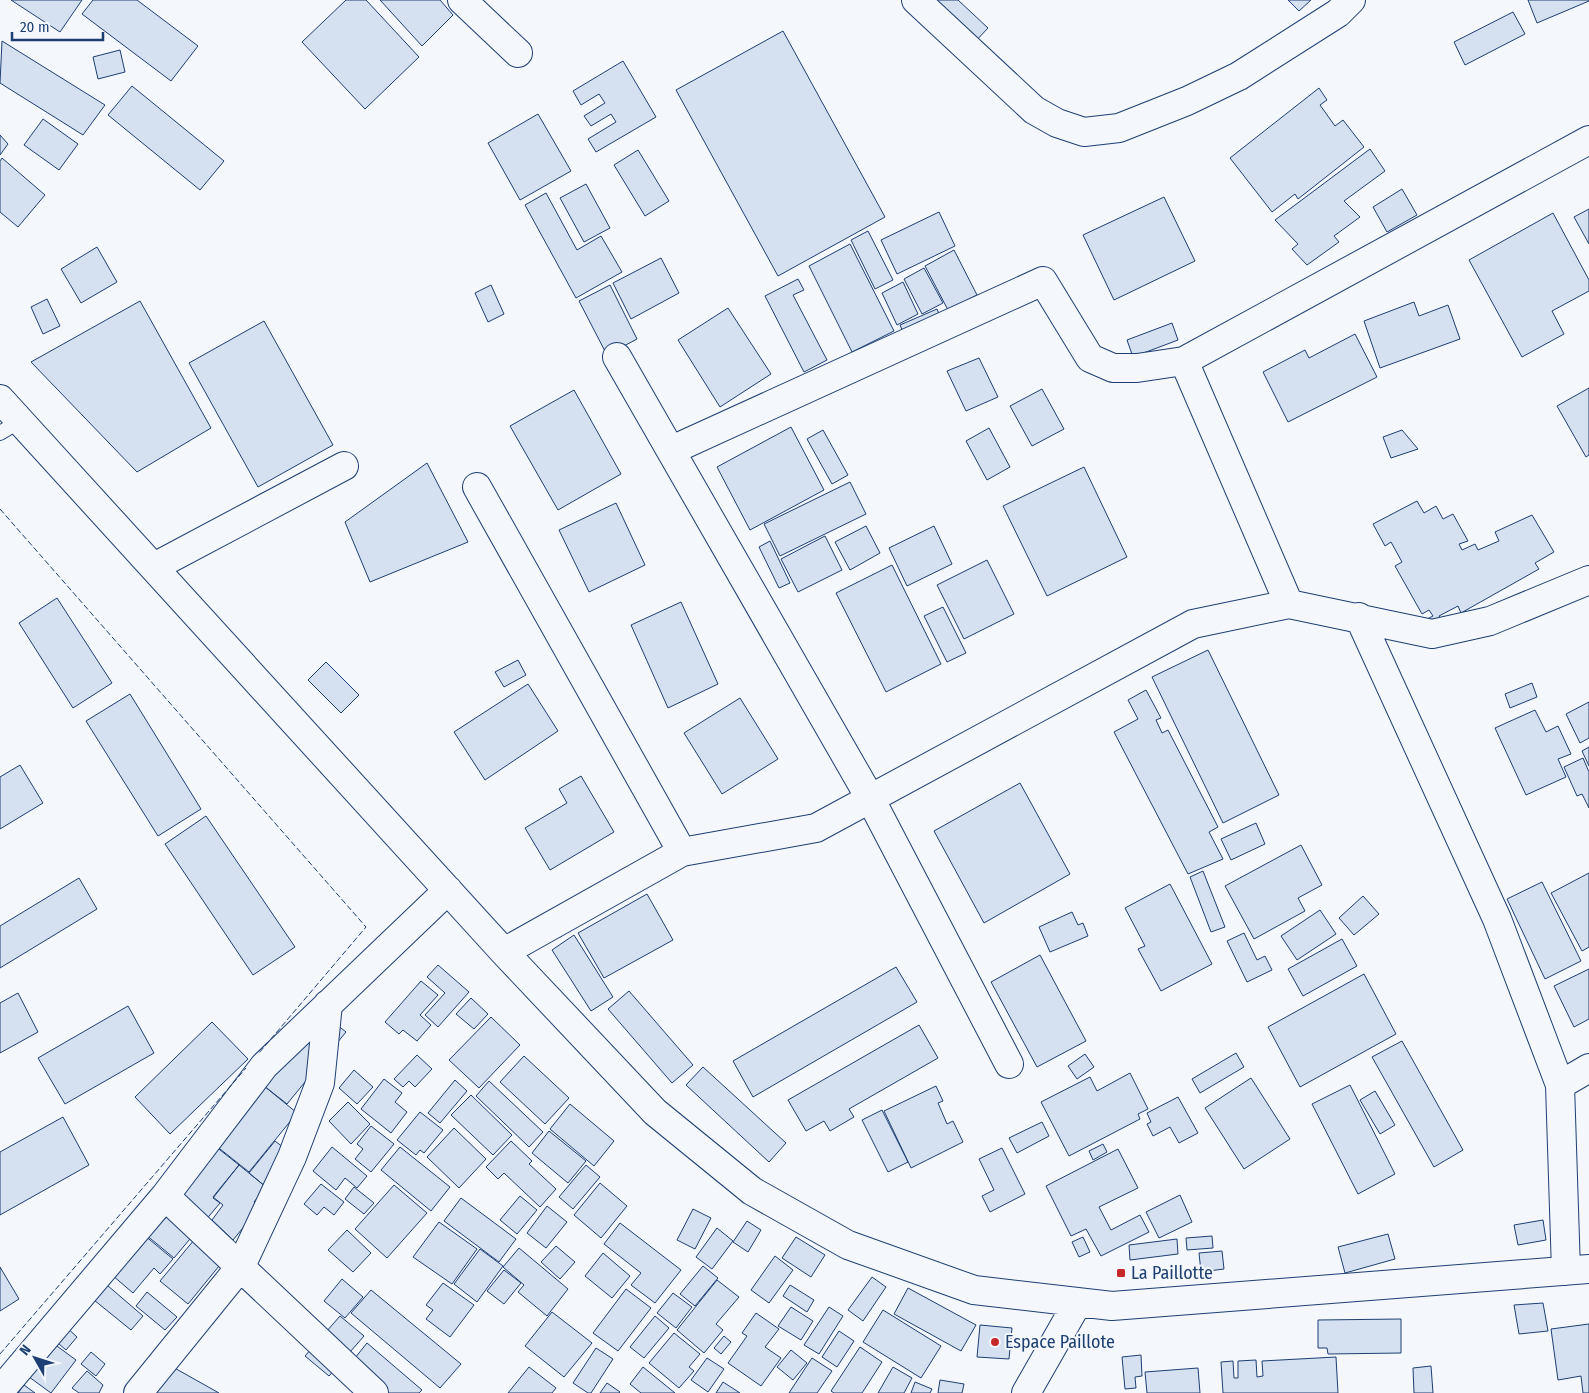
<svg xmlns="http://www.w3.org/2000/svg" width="1589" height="1393" viewBox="0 0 1589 1393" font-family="'Fira Sans Condensed',sans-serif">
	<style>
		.building { fill: #d5e0f0; stroke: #1d3f73 }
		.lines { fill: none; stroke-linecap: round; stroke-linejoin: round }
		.service-casing { stroke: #1d3f73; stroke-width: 16 }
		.minor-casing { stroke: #1d3f73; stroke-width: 30 }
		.service { stroke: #f4f7fb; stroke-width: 14 }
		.minor { stroke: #f4f7fb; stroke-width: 28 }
		.fence { stroke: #1d3f73; stroke-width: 1; stroke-dasharray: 6 2.5; stroke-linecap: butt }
		.poi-dot { fill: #c62828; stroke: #f4f7fb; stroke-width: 2 }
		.labels { text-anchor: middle; stroke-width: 4; stroke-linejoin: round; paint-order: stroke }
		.poi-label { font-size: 18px; fill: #1d3f73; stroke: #f4f7fb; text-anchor: start }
	</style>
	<rect width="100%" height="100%" fill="#f4f7fb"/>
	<!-- building -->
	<path class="building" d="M11 0H82L60 32Z
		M93 0H137L198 46 171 81 82 14Z
		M346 0H366L419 57 365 109 302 42Z
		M380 0H440L453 15 422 46Z
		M928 0H958L988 28 973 44Z
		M1288 0H1311L1299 11Z
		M1528 0H1589V1L1537 23Z
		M1513 12 1525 34 1465 65 1454 42Z
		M783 31 885 217 778 276 676 90Z
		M2 41 105 105 83 135 0 83Z
		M120 50 125 72 98 79 93 57Z
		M623 61 656 117 596 152 588 139 616 122 611 114 591 126 584 116 605 103 599 94 581 105 573 91Z
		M132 86 224 161 200 190 108 115Z
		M1319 88 1327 100 1320 105 1335 126 1343 120 1364 147 1298 199 1295 194 1272 212 1230 158Z
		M538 114 571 171 520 200 488 143Z
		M43 119 78 144 59 170 24 145Z
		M0 135 8 144 0 155Z
		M1370 149 1385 171 1344 201 1360 217 1334 236 1339 242 1307 265 1292 249 1298 244 1275 220Z
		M638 150 669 201 645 216 614 165Z
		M2 158 45 195 18 227 0 212V161Z
		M586 184 610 228 584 242 560 198Z
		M1402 189 1417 215 1387 232 1373 207Z
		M546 193 577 250 601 236 622 272 576 298 525 205Z
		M1164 197 1195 261 1114 300 1083 235Z
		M1589 209V244L1574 217Z
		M939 212 955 246 897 274 881 240Z
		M1553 213 1589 280V291L1552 311 1564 334 1522 357 1469 260Z
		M868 231 893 280 875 289 851 240Z
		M850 244 894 331 852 352 809 266Z
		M97 247 117 282 81 303 61 269Z
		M954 250 977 295 948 310 925 266Z
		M661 258 679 293 631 319 613 283Z
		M924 268 943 303 922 314 904 279Z
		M798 279 804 290 793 295 827 360 804 372 765 296Z
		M903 282 918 314 897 325 882 293Z
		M491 285 504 314 488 322 475 293Z
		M610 285 637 339 607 355 579 301Z
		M47 299 60 326 43 334 31 307Z
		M140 301 211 428 137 472 31 362Z
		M1414 302 1419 316 1448 305 1460 339 1380 368 1364 321Z
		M728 308 771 374 720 407 678 340Z
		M937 309 943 323 906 339 900 325Z
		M264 321 333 445 258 487 189 363Z
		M1172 323 1178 340 1133 357 1127 340Z
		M1355 334 1377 377 1288 422 1263 372 1305 350 1309 358Z
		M979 358 998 397 966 411 947 371Z
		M1589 388V455L1586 457 1557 406Z
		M1042 389 1064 429 1032 446 1010 406Z
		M574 390 621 474 558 510 510 426Z
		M791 427 824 490 750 530 717 467Z
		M989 428 1010 467 987 480 966 441Z
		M823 430 848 475 832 484 807 439Z
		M1402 430 1418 449 1391 458 1383 437Z
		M427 463 468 542 370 582 345 522Z
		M1084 467 1127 557 1047 596 1003 506Z
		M850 482 866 514 780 556 764 524Z
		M1417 501 1424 513 1436 506 1443 519 1453 514 1468 541 1459 544 1462 550 1475 544 1478 550 1499 541 1495 532 1532 515 1554 552 1535 563 1539 569 1461 613 1458 606 1439 616 1443 623 1425 620 1433 616 1429 610 1422 614 1395 566 1402 562 1391 542 1385 546 1373 524Z
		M616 503 645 565 589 592 559 530Z
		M866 526 880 553 850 570 835 542Z
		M934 526 952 564 907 586 889 548Z
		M825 536 842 570 798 592 781 559Z
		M770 541 790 583 779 588 759 547Z
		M987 560 1014 614 964 639 937 585Z
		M892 565 941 664 886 692 836 593Z
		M57 598 112 683 73 708 19 623Z
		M681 602 718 684 668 708 631 625Z
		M943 607 966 653 947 662 924 616Z
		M1208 650 1279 795 1223 823 1152 677Z
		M518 660 526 675 504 687 495 672Z
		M326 662 359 695 341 713 308 680Z
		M1532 683 1537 697 1510 708 1505 694Z
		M528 684 558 731 485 780 454 732Z
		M1146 690 1161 718 1156 720 1162 733 1168 730 1218 827 1209 832 1223 859 1188 874 1114 732 1138 719 1128 700Z
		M130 694 201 809 158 836 86 721Z
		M740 698 778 759 722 794 684 733Z
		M1589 702V738L1580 743 1566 714Z
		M1535 710 1546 732 1558 726 1571 754 1558 759 1566 777 1526 795 1495 728Z
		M1589 747V766L1582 751Z
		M1583 758 1589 772V808L1582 794 1577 796 1564 767Z
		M20 765 43 803 0 829V777Z
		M581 776 614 832 550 870 525 828 567 803 559 789Z
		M1020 783 1070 874 984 923 934 831Z
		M206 816 295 947 253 975 165 844Z
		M1256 823 1265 844 1231 860 1221 839Z
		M1301 845 1322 885 1298 898 1305 911 1254 939 1225 886Z
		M1203 871 1225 927 1211 932 1190 877Z
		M1589 873V947L1582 951 1551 893Z
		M79 878 97 909 0 968V926Z
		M1542 882 1581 961 1545 979 1507 899Z
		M1170 884 1212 964 1161 991 1138 949 1145 946 1125 908Z
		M647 894 673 940 604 978 578 933Z
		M1363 896 1379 914 1354 935 1339 918Z
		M1320 910 1336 934 1297 960 1281 936Z
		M1072 912 1078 925 1083 923 1088 936 1050 952 1039 927Z
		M1244 933 1257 960 1265 956 1272 970 1247 982 1227 941Z
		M574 935 613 997 591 1011 552 950Z
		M1342 939 1357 966 1303 996 1288 969Z
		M1040 955 1086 1041 1037 1067 991 982Z
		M438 965 469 992 438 1027 425 1015 445 993 427 977Z
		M896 967 917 1002 753 1097 733 1061Z
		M1589 969V1019L1574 1027 1554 986Z
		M1364 974 1396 1034 1300 1087 1268 1027Z
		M421 981 438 995 420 1015 431 1025 417 1041 403 1030 399 1034 385 1022Z
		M629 991 693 1065 672 1083 608 1009Z
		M18 993 38 1032 0 1053V1003Z
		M471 998 488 1014 474 1029 456 1014Z
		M128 1006 154 1053 65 1104 38 1058Z
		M317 1009 346 1032 287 1104 254 1078Z
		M491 1017 520 1045 479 1088 449 1060Z
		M212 1022 248 1059 170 1134 135 1097Z
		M919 1025 938 1058 849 1109 854 1117 830 1131 824 1121 806 1131 788 1100Z
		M1402 1041 1463 1150 1434 1167 1372 1057Z
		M1236 1053 1244 1067 1200 1093 1192 1079Z
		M1085 1054 1094 1067 1077 1079 1068 1066Z
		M417 1055 432 1069 415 1087 409 1081 403 1087 394 1079Z
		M524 1056 569 1098 545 1124 500 1082Z
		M703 1067 786 1143 769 1162 686 1085Z
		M354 1070 373 1087 357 1104 339 1088Z
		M1130 1073 1148 1109 1138 1114 1140 1119 1069 1156 1041 1102 1090 1077 1097 1091Z
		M1251 1078 1290 1139 1244 1169 1205 1108Z
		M384 1079 402 1093 395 1102 407 1112 391 1133 361 1109Z
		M455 1080 467 1091 440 1123 428 1113Z
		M258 1081 297 1113 249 1172 210 1141Z
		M489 1081 543 1132 529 1147 476 1096Z
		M1350 1085 1395 1174 1358 1194 1312 1104Z
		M936 1086 943 1101 938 1103 947 1124 953 1121 963 1142 911 1168 884 1111Z
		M1375 1091 1395 1125 1380 1134 1360 1100Z
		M471 1095 512 1135 493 1155 451 1115Z
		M1178 1097 1198 1133 1179 1143 1170 1127 1153 1136 1147 1124 1151 1122 1147 1113Z
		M348 1102 370 1124 351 1144 329 1121Z
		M570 1104 614 1141 594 1166 550 1129Z
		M882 1110 908 1162 888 1172 862 1120Z
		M420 1112 443 1130 424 1153 420 1150 416 1155 397 1140Z
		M63 1117 89 1165 0 1215V1152Z
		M1042 1122 1049 1136 1017 1153 1009 1138Z
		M371 1126 394 1144 371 1172 355 1159 363 1149 357 1144Z
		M454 1128 486 1159 459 1188 427 1157Z
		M549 1131 586 1161 568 1183 532 1153Z
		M205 1138 239 1165 213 1198 220 1203 174 1258 134 1225Z
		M275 1141 292 1154 266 1187 249 1173Z
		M511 1141 532 1161 529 1164 556 1189 540 1207 504 1173 498 1179 486 1167Z
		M1103 1144 1107 1152 1093 1160 1089 1151Z
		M332 1147 367 1176 357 1188 345 1178 336 1190 313 1171Z
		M400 1147 450 1187 431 1211 381 1170Z
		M1002 1148 1025 1194 990 1212 982 1196 994 1190 979 1159Z
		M1118 1149 1138 1188 1099 1207 1111 1230 1140 1215 1149 1232 1101 1256 1086 1229 1071 1236 1046 1186Z
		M239 1165 266 1187 254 1202 260 1207 233 1240 212 1220 223 1205 213 1197Z
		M586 1165 600 1177 573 1209 559 1197Z
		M600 1183 627 1206 601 1238 574 1215Z
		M321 1184 344 1202 334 1215 324 1207 317 1215 304 1204Z
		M394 1185 427 1213 387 1258 355 1229Z
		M354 1187 374 1203 364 1214 345 1199Z
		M1180 1195 1192 1222 1159 1238 1146 1212Z
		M520 1196 537 1210 517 1234 500 1220Z
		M461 1198 516 1239 499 1262 444 1221Z
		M547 1206 567 1222 546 1248 527 1233Z
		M693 1209 711 1218 695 1249 677 1240Z
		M1543 1220 1546 1240 1518 1245 1514 1225Z
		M747 1221 761 1230 748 1252 733 1242Z
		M439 1222 477 1249 452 1284 413 1257Z
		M620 1223 681 1270 655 1303 631 1285 641 1273 604 1244Z
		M204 1228 224 1260 188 1304 160 1281Z
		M717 1228 733 1241 712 1269 696 1257Z
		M138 1230 173 1259 160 1274 154 1268 133 1293 105 1269Z
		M347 1230 371 1253 353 1272 328 1250Z
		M1388 1234 1395 1259 1345 1273 1338 1247Z
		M1212 1236 1213 1248 1187 1250 1186 1238Z
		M796 1237 825 1255 811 1277 782 1258Z
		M1083 1237 1090 1252 1079 1257 1072 1242Z
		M1177 1239 1178 1254 1130 1260 1129 1245Z
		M556 1246 575 1262 560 1279 541 1262Z
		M519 1248 568 1289 547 1316 518 1292 524 1285 503 1267Z
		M480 1249 503 1266 477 1302 454 1284Z
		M1222 1251 1224 1269 1201 1272 1199 1253Z
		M603 1253 630 1276 612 1298 585 1276Z
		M775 1256 793 1270 769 1303 751 1290Z
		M703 1266 718 1278 695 1306 680 1294Z
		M0 1267 19 1299 0 1311Z
		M504 1270 521 1283 504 1304 487 1291Z
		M872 1277 886 1287 863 1321 848 1310Z
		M342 1279 363 1297 345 1318 324 1301Z
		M717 1280 739 1297 716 1324 723 1330 704 1353 677 1330Z
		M443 1283 474 1305 450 1337 426 1319 433 1310 426 1305Z
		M107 1285 143 1316 131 1330 94 1300Z
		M790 1285 814 1300 807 1312 783 1296Z
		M908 1288 976 1325 961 1351 894 1314Z
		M626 1289 651 1308 618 1351 593 1333Z
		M371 1290 461 1364 440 1388 351 1313Z
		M147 1292 177 1317 165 1330 136 1306Z
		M673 1293 692 1307 676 1328 657 1313Z
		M1543 1303 1548 1331 1519 1334 1514 1305Z
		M791 1307 813 1321 801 1340 778 1326Z
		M829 1307 843 1316 819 1354 804 1345Z
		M883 1310 941 1346 921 1378 863 1342Z
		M552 1312 592 1343 564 1377 525 1346Z
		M756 1313 779 1329 765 1347 781 1358 761 1386 728 1363 747 1336 742 1333Z
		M340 1316 364 1336 329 1376 305 1356Z
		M655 1316 669 1328 644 1358 630 1347Z
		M1401 1319V1353L1328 1354 1327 1348H1318V1320Z
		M1589 1324V1393H1583L1581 1376 1558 1380 1551 1329Z
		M64 1325 77 1337 66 1350 52 1338Z
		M980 1325 1012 1328 1009 1359 977 1357Z
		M839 1331 854 1341 837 1367 822 1357Z
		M674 1333 700 1354 689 1367 694 1371 679 1388 649 1363Z
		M724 1336 731 1342 721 1354 714 1348Z
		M50 1341 76 1360 51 1393 25 1374Z
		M367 1343 422 1390 419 1393H377L347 1368Z
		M860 1347 882 1362 862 1393H834L831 1391Z
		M596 1348 613 1359 591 1393H588L573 1383Z
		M791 1350 807 1363 793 1380 777 1367Z
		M91 1352 105 1364 96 1376 81 1364Z
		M1141 1355 1142 1376 1135 1377 1136 1388 1125 1389 1122 1357Z
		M1336 1357 1338 1393H1223L1221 1362 1233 1361 1234 1378H1238V1361L1256 1360 1257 1377 1263 1376 1262 1361Z
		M707 1358 724 1369 708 1392 691 1380Z
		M812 1358 832 1371 817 1393H789Z
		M171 1366 219 1393H155Z
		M1431 1366 1433 1393H1414L1413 1368Z
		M529 1367 556 1388 552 1393H508Z
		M643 1367 675 1393H641L630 1384Z
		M893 1367 912 1378 904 1393H878Z
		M1198 1368 1200 1393H1147L1145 1372Z
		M87 1371 103 1385 99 1393H79L72 1388Z
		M940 1380 964 1384 962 1393H938Z
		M723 1382 740 1393H716Z
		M915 1382 932 1389 930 1393H911Z
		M607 1383 620 1392 619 1393H600Z
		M24 1385 35 1393H18Z"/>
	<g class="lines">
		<!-- service casing -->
		<g class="service-casing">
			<path id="service" d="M0 433 20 421"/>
		</g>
		<!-- minor casing -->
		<g class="minor-casing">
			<path id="minor" d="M462 0 518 53
				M916 0 1034 110 1057 123 1084 132 1119 128 1187 101 1239 76 1338 13 1351 0
				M617 357 870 798 1009 1064
				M1184 361 1289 604
				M0 399 504 952 655 1112 752 1191 848 1245 974 1290 1112 1306 1589 1269
				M672 450 1043 281 1090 358 1113 368H1137L1184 361 1589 140
				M477 487 682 852
				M154 567 344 466
				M1359 617 1497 919 1560 1085 1566 1271
				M504 952 682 852 816 828 1193 624 1289 604 1432 634 1490 621 1589 580
				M1560 1085 1589 1068
				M165 1196 374 1393
				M0 1391 165 1196 264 1066 448 890
				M138 1393 241 1266 292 1157 320 1083 328 1004
				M1026 1393 1078 1302"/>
		</g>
		<!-- service -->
		<use href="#service" class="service"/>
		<!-- minor -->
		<use href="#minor" class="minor"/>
		<!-- fence -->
		<path class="fence" d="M0 509 366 927 259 1053
			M0 1354 246 1068"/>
	</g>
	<!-- markers -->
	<g class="poi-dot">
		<rect x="1116" y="1268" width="10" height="10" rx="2.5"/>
		<circle cx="995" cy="1342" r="5"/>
	</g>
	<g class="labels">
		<!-- poi labels -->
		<g class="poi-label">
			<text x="1131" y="1279">La Paillotte</text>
			<text x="1005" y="1348">Espace Paillote</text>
		</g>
	</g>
	<!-- north arrow -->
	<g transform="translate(35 1358) rotate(309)" stroke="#f4f7fb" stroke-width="4" paint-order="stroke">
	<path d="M0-4L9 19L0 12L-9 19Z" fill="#1d3f73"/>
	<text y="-8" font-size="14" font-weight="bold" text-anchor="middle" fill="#1d3f73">N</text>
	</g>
	<!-- scale -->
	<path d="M12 32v8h91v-8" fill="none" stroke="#1d3f73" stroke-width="2.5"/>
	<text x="20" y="32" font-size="15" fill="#1d3f73" stroke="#f4f7fb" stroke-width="4" paint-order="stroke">20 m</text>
</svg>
